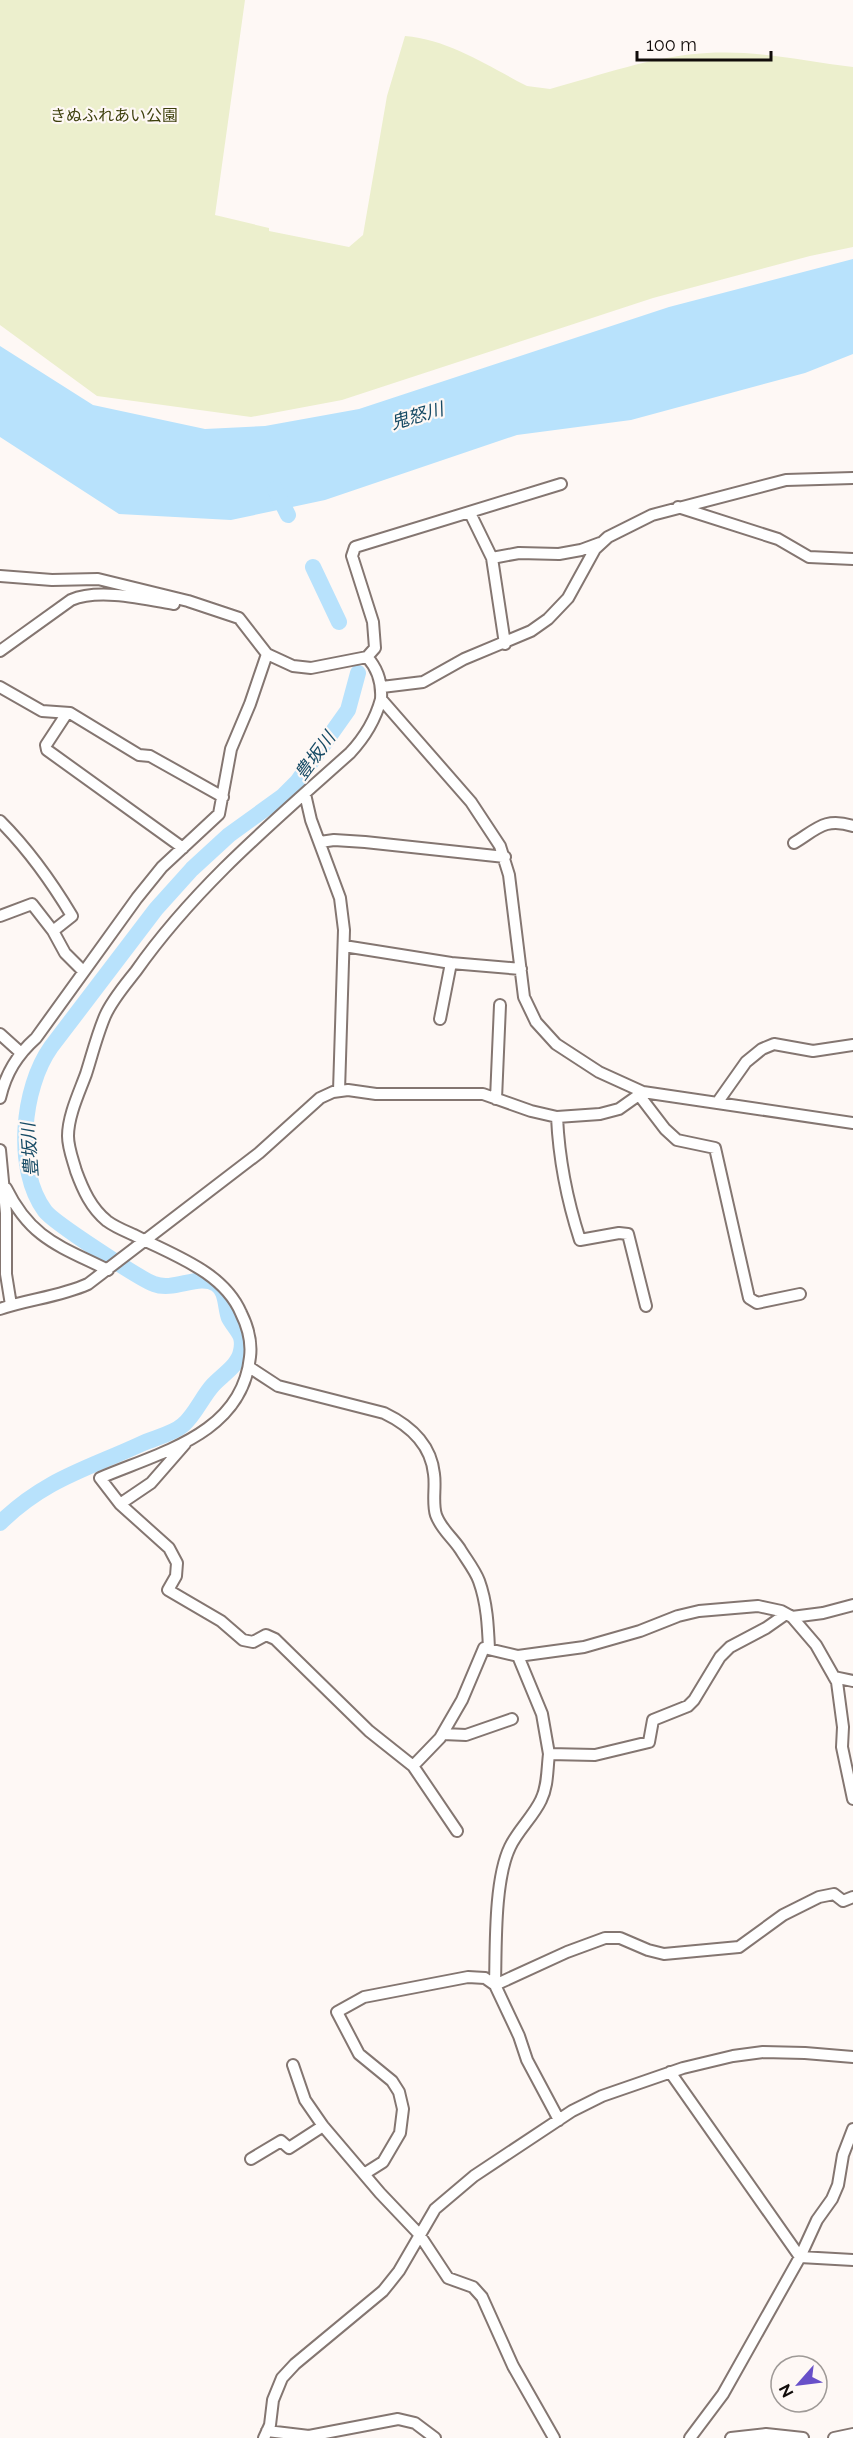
<svg xmlns="http://www.w3.org/2000/svg" width="853" height="2438" viewBox="0 0 853 2438" font-family="Raleway,'Noto Sans JP',sans-serif">
	<style>
		.green { fill: #ecefcd }
		.water { fill: #b8e2fc }
		.lines { fill: none; stroke-linecap: round; stroke-linejoin: round }
		.river { stroke: #b8e2fc; stroke-width: 16 }
		.minor-casing { stroke: #847671; stroke-width: 14 }
		.minor { stroke: #fff; stroke-width: 10 }
		.labels { text-anchor: middle; stroke-width: 4.5; stroke-linejoin: round; paint-order: stroke }
		.park-label { font-size: 16px; fill: #3e400d; stroke: #fef8f5 }
		.water-label { font-size: 18px; font-style: italic; fill: #174b65; stroke: #fef8f5 }
	</style>
	<rect width="100%" height="100%" fill="#fef8f5"/>
	<!-- green -->
	<path class="green" d="M0 0H245L215 215 269 228V231L349 247 363 235 387 96 405 36C450 40 488 66 527 86L550 89C601 75 653 56 707 53 758 50 803 61 853 67V247L810 256 653 298 342 400 251 417 97 396 0 325Z"/>
	<!-- water -->
	<path class="water" d="M853 259V354L805 373 631 420 517 435 325 500 231 520 119 514 0 437V346L93 405 205 429 265 426 359 409 669 307Z"/>
	<g class="lines">
		<!-- river -->
		<path class="river" d="M275 489 288 515
			M313 567 339 622
			M0 1523C45 1479 87 1469 141 1444 154 1438 173 1434 183 1425 195 1415 202 1397 213 1385 222 1375 239 1365 241 1351 242 1347 242 1341 241 1337 238 1330 232 1324 229 1318 225 1308 227 1291 216 1284 199 1273 174 1292 154 1284 140 1279 53 1222 45 1211 14 1169 22 1088 51 1047L156 909 192 869 229 835 283 796 297 782 348 710 358 673"/>
		<!-- minor casing -->
		<g class="minor-casing">
			<path id="minor" d="M678 507 778 539 809 557 853 559
				M470 513 492 558 505 644
				M492 558 519 553 559 554 581 550 600 543
				M0 576 52 580 98 579 188 601 239 618 267 654 293 666 311 668 367 657C378 669 382 683 381 699L471 802 500 846 509 875 524 997 536 1022 556 1044 599 1072 643 1092 853 1123
				M0 651 71 600C99 588 145 599 174 604
				M367 657 375 648 373 622 352 556 355 547 561 484
				M0 687 42 711 70 713 139 755 150 756 223 797
				M382 687 423 682 464 659 531 631 548 619 568 598 595 549 608 537 652 515 786 480 853 478
				M381 699C375 721 365 737 350 753 274 821 195 887 136 971 125 985 112 1000 105 1016 97 1035 92 1055 86 1074 79 1093 68 1116 68 1136 68 1148 73 1160 76 1171 83 1190 91 1208 107 1221 115 1227 125 1231 134 1235 172 1255 223 1271 241 1313 248 1327 252 1341 250 1357 242 1434 161 1452 100 1478L120 1504 169 1548 177 1563 176 1576 168 1590 221 1621 243 1640 253 1642 266 1635 275 1639 369 1731 413 1766 457 1831
				M67 713 46 745 47 750 183 848
				M305 794 311 820 340 898 344 930 339 1091
				M0 821C29 850 51 881 72 916L53 931
				M320 842 334 840 365 842 505 857
				M794 843C817 829 825 817 853 826
				M0 916 32 904 53 931 65 953 83 971
				M344 946 451 963
				M440 1019 451 963 521 969
				M0 1034 20 1052
				M639 1095 665 1129 677 1140 715 1148 749 1298 757 1303 800 1294
				M0 1098C6 1073 17 1055 36 1038L137 898 162 867 219 814 231 749 250 704 267 654
				M496 1099 500 1005
				M717 1103 746 1062 762 1049 774 1044 813 1051 853 1045
				M557 1117C559 1160 567 1200 580 1240L619 1233 628 1234 646 1306
				M0 1150 6 1213V1274L11 1305
				M6 1188C31 1239 60 1246 108 1270
				M0 1309C29 1299 59 1297 88 1284L259 1153 320 1098 333 1092 348 1090 376 1094H483L531 1111 557 1117 600 1114 619 1109 643 1092
				M249 1367 278 1386 384 1413C409 1425 431 1444 434 1474 436 1487 432 1503 436 1515 441 1529 452 1537 460 1549 466 1559 475 1570 479 1581 487 1603 488 1626 489 1649
				M120 1504 151 1483 185 1444
				M792 1617 823 1613 853 1605
				M518 1656 584 1647 640 1631 678 1616 699 1611 758 1606 781 1611 792 1617 816 1645 837 1682 843 1727 842 1747 853 1799
				M834 1677 853 1681
				M443 1734 466 1735 512 1719
				M549 1754C547 1770 548 1786 541 1800 533 1817 518 1830 510 1847 494 1880 496 1948 495 1985L567 1952 605 1938H620L648 1950 664 1954 739 1947 783 1915 819 1897 834 1894 843 1901 853 1897
				M413 1766 440 1738 462 1700 484 1648 518 1656 542 1714 549 1754 595 1755 649 1742 653 1720 688 1706 694 1700 720 1657 730 1647 766 1628 786 1614
				M293 2065 305 2100 323 2126 380 2193 419 2234 448 2278 473 2287 482 2297 513 2366 554 2438
				M670 2072 800 2257 853 2260
				M251 2159 281 2141 289 2148 323 2126
				M364 2174 383 2162 400 2133 403 2109 399 2092 392 2081 359 2054 337 2012 364 1997 468 1977 485 1978 495 1985 519 2036 527 2060 559 2120
				M267 2431 309 2436 398 2419 415 2423 435 2438
				M264 2438 270 2425 273 2400 282 2378 295 2364 383 2291 399 2271 435 2209 474 2176 572 2111 602 2096 683 2068 733 2056 763 2052 805 2053 853 2057
				M690 2438 723 2394 800 2257 817 2220 832 2199 838 2185 843 2155 853 2129
				M731 2438 766 2434 803 2438
				M834 2438 853 2434"/>
		</g>
		<!-- minor -->
		<use href="#minor" class="minor"/>
	</g>
	<g class="labels">
		<!-- park labels -->
		<g class="park-label">
			<text x="114" y="121">きぬふれあい公園</text>
		</g>
		<!-- water labels -->
		<g class="water-label">
			<text transform="translate(417 416) rotate(-16)" y="6">鬼怒川</text>
			<text transform="translate(315 756) rotate(-54)" y="6">豊坂川</text>
			<text transform="translate(30 1150) rotate(-94)" y="6">豊坂川</text>
		</g>
	</g>
	<!-- north arrow -->
	<g transform="translate(799 2384) rotate(242)"><circle r="28" fill="#fef8f5" stroke="#9f9a97" stroke-width="1.5"/>
	<path d="M0-4.5L10 22L0 15L-10 22Z" fill="#6850c9"/>
	<text y="-9" font-size="16" font-weight="bold" text-anchor="middle" fill="#110c0a">N</text>
	</g>
	<!-- scale -->
	<path d="M637 51v9h134v-9" fill="none" stroke="#110c0a" stroke-width="3"/>
	<text x="646" y="51" font-size="18" fill="#110c0a" stroke="#fef8f5" stroke-width="4.5" paint-order="stroke">100 m</text>
</svg>
